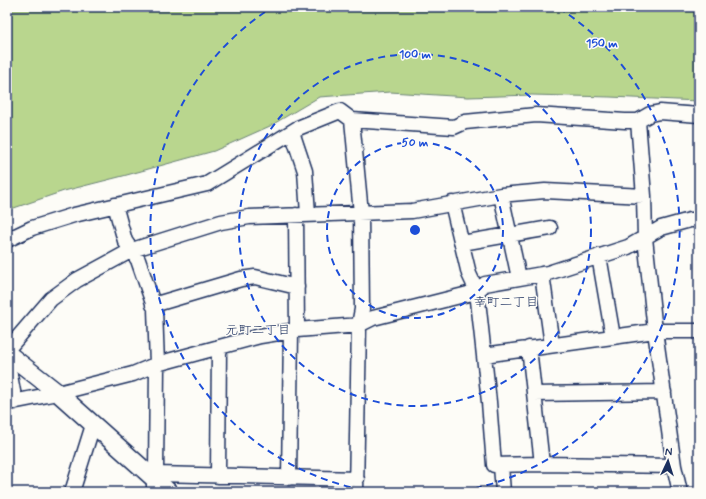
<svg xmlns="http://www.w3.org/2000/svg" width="706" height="499" viewBox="0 0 706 499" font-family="Mynerve,'Klee One',sans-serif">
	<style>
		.green { fill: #b9d68e; stroke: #6a8276 }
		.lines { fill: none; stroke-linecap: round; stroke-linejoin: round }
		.minor-casing { stroke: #1b2f5e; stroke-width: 17 }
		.tertiary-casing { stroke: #1b2f5e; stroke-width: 20 }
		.minor { stroke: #fdfcf7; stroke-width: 14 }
		.tertiary { stroke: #fdfcf7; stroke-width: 17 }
		.ring { fill: none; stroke: #1d4ed8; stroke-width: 2; stroke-dasharray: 7 5 }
		.labels { text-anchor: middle; stroke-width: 3; stroke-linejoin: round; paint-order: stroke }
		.neighbourhood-label { font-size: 13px; fill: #1b2f5e; stroke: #fdfcf7 }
		.centre { fill: #1d4ed8; stroke: #fdfcf7; stroke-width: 2 }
		.ring-label { font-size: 12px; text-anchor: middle; font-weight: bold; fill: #1d4ed8; stroke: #fdfcf7; stroke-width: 3; stroke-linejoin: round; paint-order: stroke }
	</style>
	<rect width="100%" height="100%" fill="#fdfcf7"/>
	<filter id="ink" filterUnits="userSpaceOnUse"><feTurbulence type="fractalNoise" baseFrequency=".025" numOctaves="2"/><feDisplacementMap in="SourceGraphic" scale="8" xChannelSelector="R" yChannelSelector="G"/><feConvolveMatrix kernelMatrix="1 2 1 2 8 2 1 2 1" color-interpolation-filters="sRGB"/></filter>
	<g filter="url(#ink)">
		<!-- green -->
		<path class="green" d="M7 7H699V101L610 97 532 95 468 97 390 92 319 97 270 126 214 151 123 176 64 191 8 210 7 212Z"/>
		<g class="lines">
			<!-- minor casing -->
			<g class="minor-casing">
				<path id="minor" d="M352 120 361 213 362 309 359 325 356 492
					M638 121 644 196 645 238 655 331 674 466 680 492
					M292 132 305 171 308 214
					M501 195 519 278
					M452 203 469 274 477 291 489 402 494 465 542 464 674 466
					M115 205 125 241 138 260 155 309 157 364 156 474 154 480V492
					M296 215 297 330
					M7 240 32 228 74 215 207 184 298 128 340 111 352 120 454 127 465 122 536 115 625 121H638L650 114 660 112 699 115
					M462 243 550 228
					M599 256 613 337
					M542 274 552 345
					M153 305 241 279 255 277 297 287
					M529 348 542 464
					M7 350 51 299 77 280 132 250 221 222 249 217 412 211 501 195 545 191 644 196
					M484 355 655 331H699
					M7 359 15 402
					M534 394 664 392
					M7 403 58 393 133 374 157 364 260 336 297 330 359 325 373 318 468 294 477 291 485 284 548 273 628 247 661 228 690 220H699
					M501 466 503 492
					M156 474 357 479
					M218 476 219 347
					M289 478 291 331
					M72 492 93 425"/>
			</g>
			<!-- tertiary casing -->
			<g class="tertiary-casing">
				<path id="tertiary" d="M7 353 58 393 169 492"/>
			</g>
			<!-- minor -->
			<use href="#minor" class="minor"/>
			<!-- tertiary -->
			<use href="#tertiary" class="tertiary"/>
		</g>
	</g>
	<!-- distance rings -->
	<g class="ring">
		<circle cx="415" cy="230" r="88"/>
		<circle cx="415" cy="230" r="176"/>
		<path d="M374 492A265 265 0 0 1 271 8M559 8A265 265 0 0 1 456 492"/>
	</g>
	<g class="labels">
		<!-- neighbourhood labels -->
		<g class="neighbourhood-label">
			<text x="506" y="306">幸町二丁目</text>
			<text x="258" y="334">元町二丁目</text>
		</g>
	</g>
	<circle cx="415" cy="230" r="6" class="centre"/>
	<g class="ring-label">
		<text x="602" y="47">150 m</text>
		<text x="415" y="58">100 m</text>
		<text x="415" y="146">50 m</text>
	</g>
	<!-- margin -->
	<rect width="706" height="499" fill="none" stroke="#fdfcf7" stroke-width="24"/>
	<rect x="12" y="12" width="682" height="475" fill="none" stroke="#1b2f5e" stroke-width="1.5" filter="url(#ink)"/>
	<!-- north arrow -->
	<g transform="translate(668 461) rotate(4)" stroke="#fdfcf7" stroke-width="3" paint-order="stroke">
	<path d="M0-3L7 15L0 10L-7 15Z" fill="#1b2f5e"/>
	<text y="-6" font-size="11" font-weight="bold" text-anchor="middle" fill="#1b2f5e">N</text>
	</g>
</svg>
